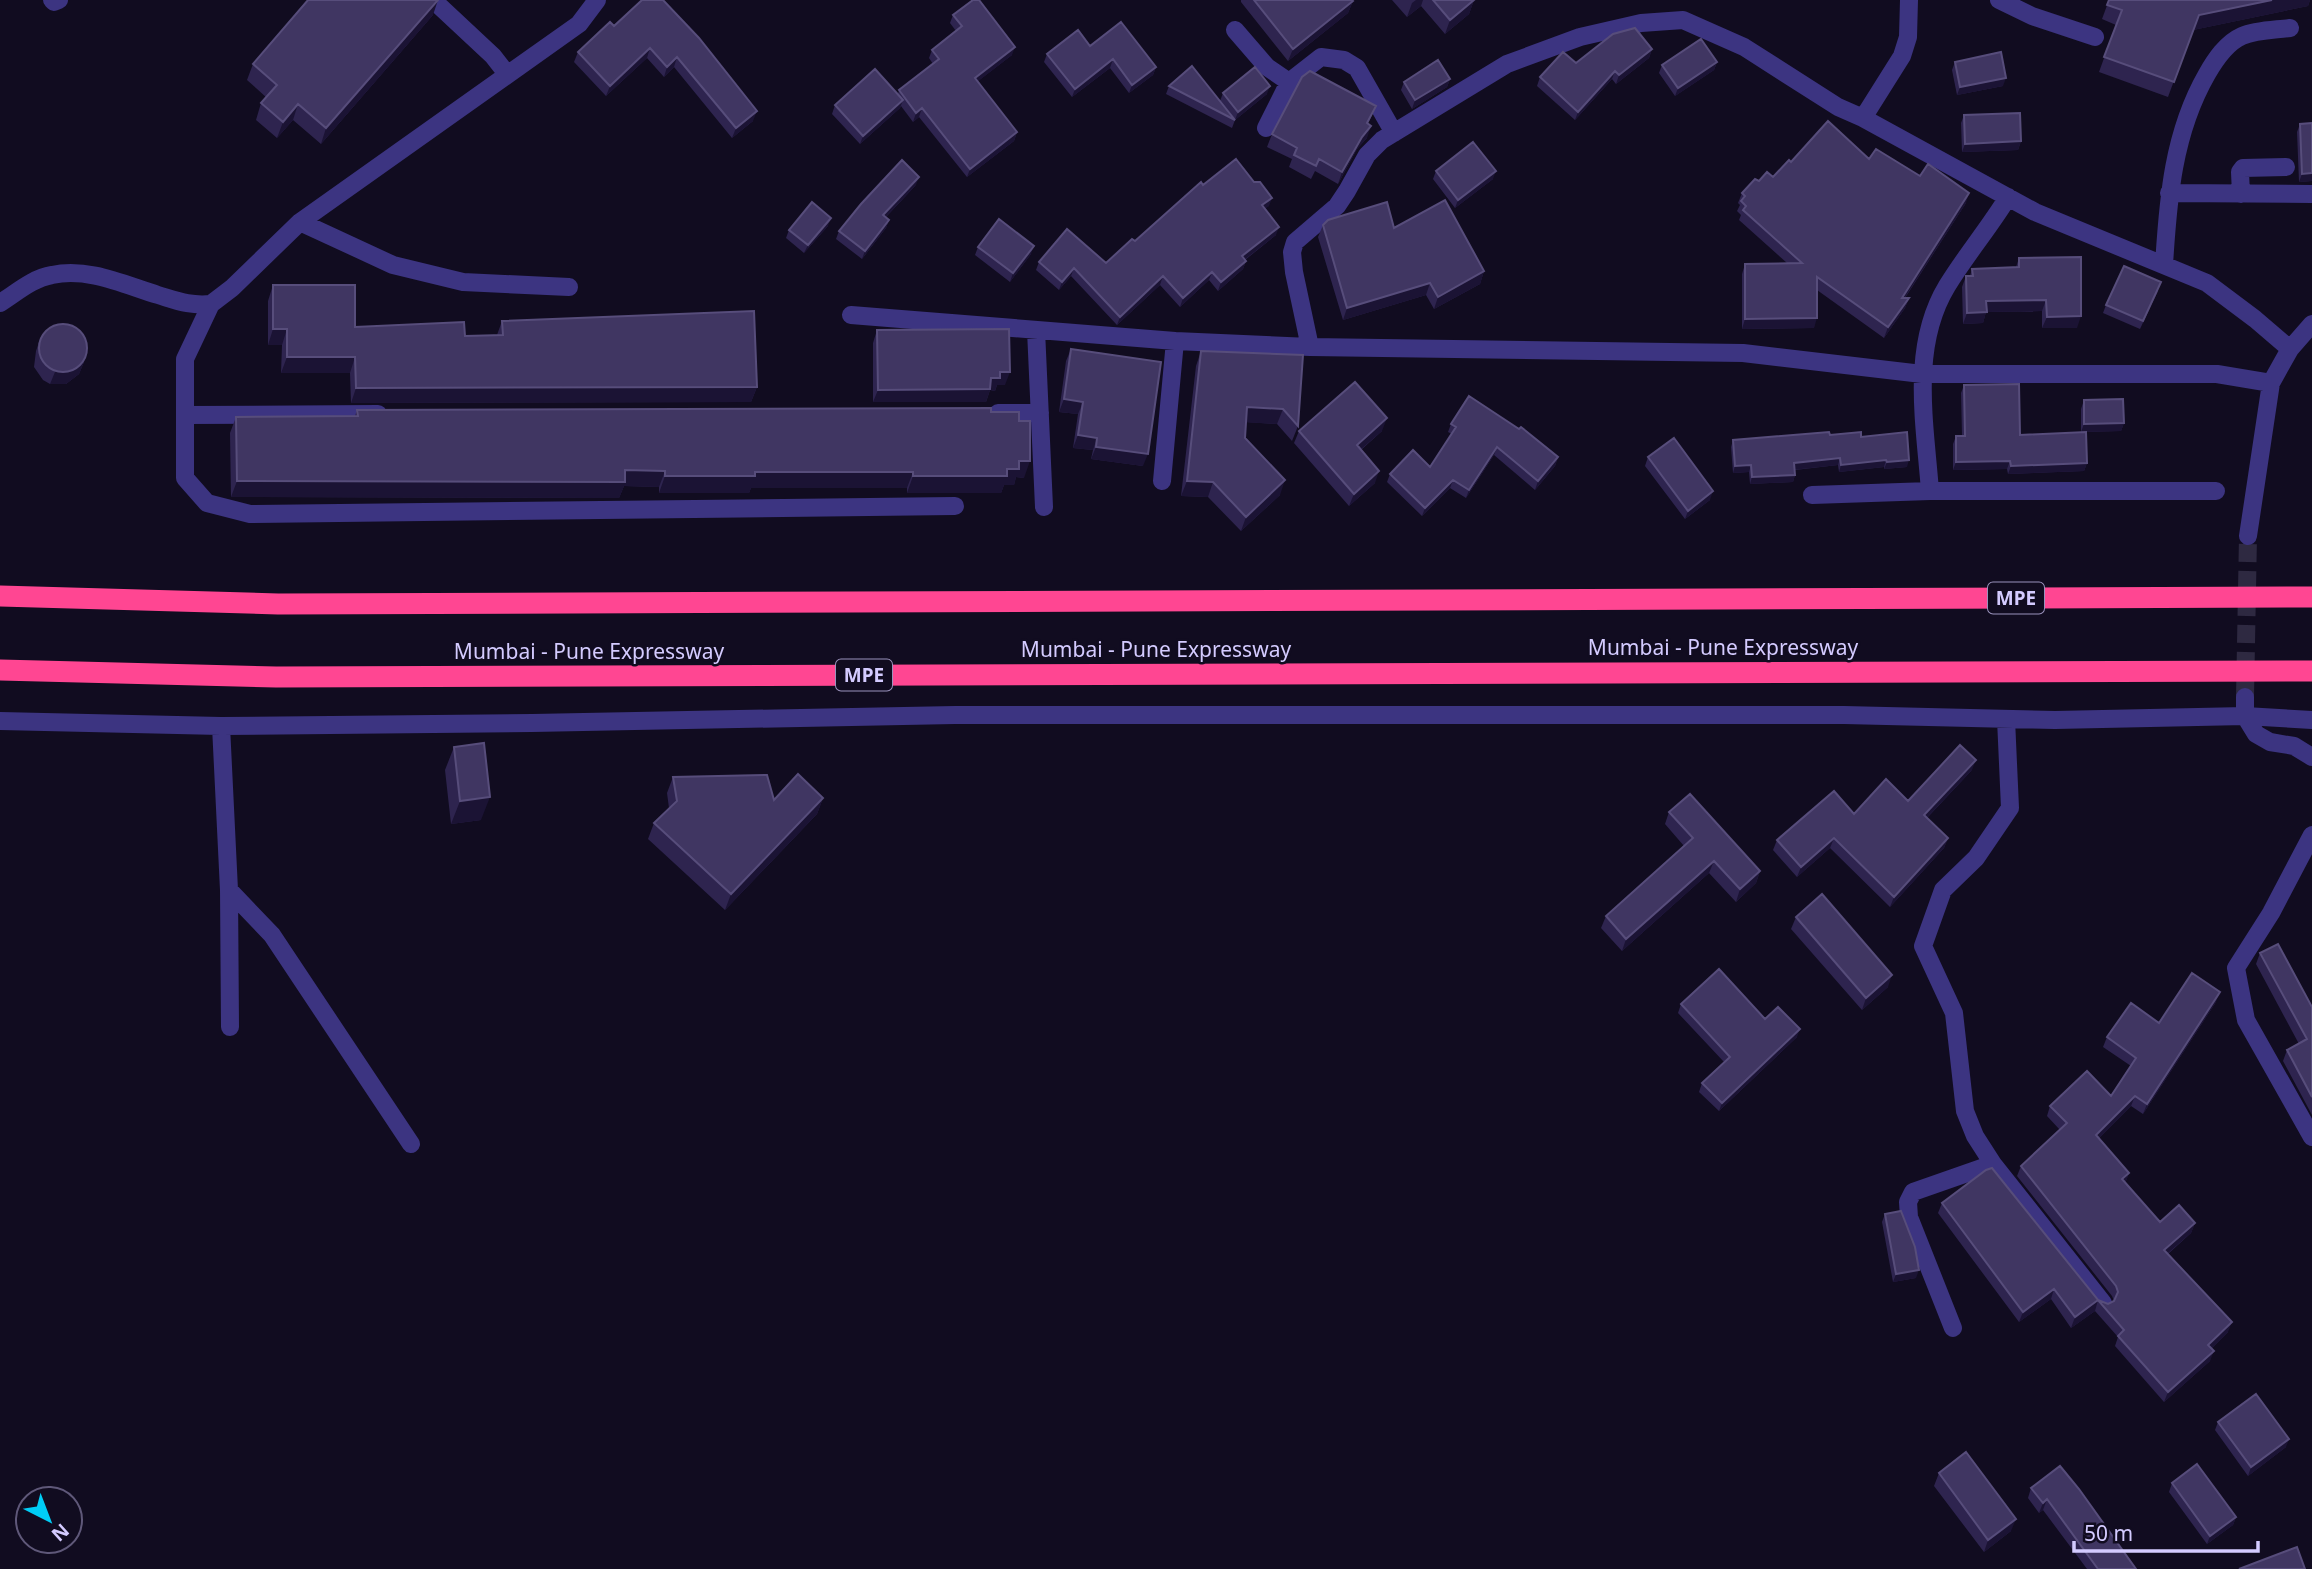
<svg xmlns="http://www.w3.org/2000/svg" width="2312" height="1569" viewBox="0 0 2312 1569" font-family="'Noto Sans',sans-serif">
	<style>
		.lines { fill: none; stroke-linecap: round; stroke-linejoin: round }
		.minor-tunnel { stroke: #2e2941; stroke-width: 18; stroke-dasharray: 18 9; stroke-linecap: butt }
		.minor { stroke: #3c3481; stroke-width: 18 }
		.highway { stroke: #ff4692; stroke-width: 21 }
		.wall { fill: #2e244f }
		.shaded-wall { fill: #1b1334 }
		.building { fill: #403662; stroke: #574d7b; stroke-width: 2 }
		.labels { text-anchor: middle; stroke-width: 5; stroke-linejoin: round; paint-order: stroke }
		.shield { fill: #110c20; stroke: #9a92bc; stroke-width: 2 }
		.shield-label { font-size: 19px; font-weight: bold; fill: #d4cbff }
		.street-label { font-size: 21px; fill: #d4cbff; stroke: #110c20 }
	</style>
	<rect width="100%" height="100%" fill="#110c20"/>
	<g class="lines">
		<!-- minor-tunnel -->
		<path class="minor-tunnel" d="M2245 697 2248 536"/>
		<!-- minor -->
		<path class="minor" d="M52 0 54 2 59 0
			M433 0 493 56 507 74
			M597 0 579 24 300 222 232 288 211 304 185 359V478L207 503 250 514 955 506
			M1999 0 2032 16 2095 37
			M1235 30 1267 67 1289 82
			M1863 118 1902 56 1908 37 1909 0
			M1266 128 1289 82 1321 57 1344 60 1357 68 1394 133
			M2169 193 2312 194
			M2241 194 2240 172 2243 168 2286 167
			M2008 197C1989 228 1966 255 1947 286 1910 347 1925 423 1930 491H2216
			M300 222 393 265 463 282 569 287
			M2164 265C2168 199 2173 133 2207 74 2215 60 2226 43 2242 36 2256 30 2275 30 2290 28
			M0 303C16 293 33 278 52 275 88 267 125 285 158 295 178 301 190 306 211 304
			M851 315 1175 341 1310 347 1743 353 1922 374H2217L2271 383
			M1036 330 1044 507
			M1310 347 1294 272 1292 252 1295 242 1337 206 1347 191 1367 155 1382 140 1507 64 1580 37 1641 23 1683 20 1744 47 1838 107 1863 118 2035 212 2207 283 2255 319 2290 349
			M998 413H1040
			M185 415 378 414
			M1162 481 1175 341
			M1812 495 1930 491
			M2248 536 2271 383 2290 349 2312 324
			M2245 697V716L2256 734 2270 742 2294 746 2312 757
			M0 721 221 726 532 723 955 715H1844L2055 720 2245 716 2312 720
			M221 726 229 890 230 1027
			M2312 835 2271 913 2236 968 2246 1020 2312 1137
			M229 890 272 935 411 1144
			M1993 1164 2103 1303
			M1953 1328 1909 1217 1908 1202 1913 1192 1993 1164 1975 1136 1965 1111 1954 1013 1923 946 1943 890 1976 858 2010 808 2006 719"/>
		<!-- highway -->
		<path class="highway" d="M0 596 278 604 2312 597
			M0 670 276 677 2312 671"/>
	</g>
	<!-- wall -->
	<path class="wall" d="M642 0 753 121 732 138 674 67 664 77 647 58 606 96 574 62 578 52 614 26Z
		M1241 0H1352L1353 1 1348 13 1288 61 1241 2Z
		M1392 0H1474L1469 14 1445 34 1421 6 1407 17Z
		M2109 0H2310L2308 6 2193 30 2168 97 2099 72 2116 25 2102 19Z
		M433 15 321 144 293 120 277 138 256 120 261 103 267 98 247 80 253 64Z
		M953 15 1012 55 978 81 1017 132 1014 141 967 177 919 117 913 122 901 106 900 108 860 144 832 114 835 105 898 94 899 90 933 64 929 58 932 50 956 31 950 23Z
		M1090 46 1156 67 1153 75 1129 93 1110 68 1072 97 1044 62 1047 54Z
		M1652 49 1649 58 1616 84 1612 79 1575 120 1537 86 1540 77 1576 63Z
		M1717 62 1714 70 1675 96 1659 73 1662 65Z
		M1955 62 2003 86 1957 95 1952 70Z
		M1450 79 1447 87 1412 109 1401 90 1404 82Z
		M1169 86 1235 120 1232 128 1166 94Z
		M1223 93 1267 94 1235 120 1220 101Z
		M1376 106 1368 124 1367 138 1357 149 1338 184 1315 171 1311 179 1289 167 1292 159 1267 147 1272 134Z
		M1964 115 2021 141 2018 150 1962 152 1961 123Z
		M2300 124 2312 181 2299 182 2297 132Z
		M1869 159 1966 203 1905 298H1909L1905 308 1884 338 1817 290 1814 328 1742 329V274L1745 264 1787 263 1739 220 1741 215 1737 211 1740 205 1738 203 1742 193 1759 181 1773 177 1791 162Z
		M1436 171 1493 179 1455 208 1433 179Z
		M916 185 886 217 889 220 886 228 862 259 836 239 839 231Z
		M1269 206 1265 208 1276 235 1245 260 1246 261 1243 269 1218 291 1209 280 1180 307 1160 285 1117 325 1071 276 1059 290 1036 270 1039 262 1106 263 1135 241Z
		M1323 225 1394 228 1484 271 1480 284 1434 309 1426 295 1343 320 1318 237Z
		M828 226 804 253 786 238 789 230Z
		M978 247 1031 254 1010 282 975 255Z
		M2019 258 2077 328H2042V311L1986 312 1983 323 1963 324 1962 287 1966 276H1970L1972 269 2016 267Z
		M273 285 355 327 465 336 497 335 502 321 757 387 751 402 351 403 350 373H281L282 345H268V301Z
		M2158 291 2140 329 2103 313 2106 305Z
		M877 330 1005 385H997L995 391 990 390 986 402H873V343Z
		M40 339 84 362 79 374 66 384H50L43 380 34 367 36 351Z
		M1071 349 1143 466 1091 459 1093 450 1073 448 1078 414 1059 412 1066 361Z
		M1201 351 1303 355 1298 426 1292 441 1277 424 1246 422 1245 438 1280 495 1241 531 1208 497 1181 496 1196 366Z
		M1964 385 2020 435 2087 463 2084 471 2008 474 2007 469 1953 470V444L1956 436H1962L1961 393Z
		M2084 400 2124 423 2121 431 2081 432V409Z
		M357 410 991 412 1019 421 1024 478 1016 477 1014 485H1004L1001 493H907V488H751L749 493H659V487L624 486 619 498 231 497 230 433 236 417 355 416Z
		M1451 424 1558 457 1555 466 1535 490 1494 455 1466 498 1450 488 1422 516 1387 482 1390 474 1430 467 1452 434 1448 432Z
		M1299 431H1382L1361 450 1375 483 1349 506 1294 443Z
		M1830 435 1861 437 1907 467 1884 469V467L1839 472 1838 465 1795 470V475L1793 482 1750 484 1749 472 1733 473 1731 447 1733 440Z
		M1648 457 1710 500 1685 519 1645 466Z
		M454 747 481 820 451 824 445 770Z
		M1972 770 1927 818 1948 838 1944 848 1890 907 1830 848 1797 877 1773 850 1777 840 1854 814 1908 801Z
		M673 777 774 800 823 798 817 814 725 910 648 839 654 823 669 808 667 793Z
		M1669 812 1760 871 1756 883 1736 902 1709 873 1622 951 1601 928 1606 916 1684 846 1665 824Z
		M1796 917 1888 987 1862 1010 1791 929Z
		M2260 953 2312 1007V1115L2283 1061 2287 1050 2299 1044 2256 964Z
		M2216 1002 2143 1114 2131 1106 2099 1138 2129 1173 2125 1183 2160 1222 2195 1223 2191 1233 2168 1254 2228 1332 2212 1348 2210 1361 2164 1402 2115 1346 2118 1337 2095 1311 2071 1328 2051 1299 2019 1322 1938 1213 1942 1203 2098 1300 2108 1304 2114 1301 2112 1296 2017 1176 2021 1166 2060 1130 2047 1116 2050 1106 2111 1096 2131 1066 2103 1047 2107 1037 2159 1023Z
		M1681 1004 1765 1019 1797 1037 1719 1111 1699 1092 1702 1083 1724 1062 1678 1013Z
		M1885 1214 1916 1278 1893 1282 1882 1222Z
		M2218 1422 2286 1447 2248 1476 2215 1430Z
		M1939 1473 2011 1531 1984 1552 1934 1486Z
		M2172 1483 2236 1517 2233 1525 2207 1544 2169 1492Z
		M2031 1488 2136 1569H2087L2043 1510 2039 1513 2028 1498Z"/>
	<!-- shaded-wall -->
	<path class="shaded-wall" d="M438 0 433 15 321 144 326 128Z
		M1416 0H1423L1421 6 1407 17 1412 3Z
		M1474 0 1469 14 1445 34 1450 20Z
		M2272 0H2310L2308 6 2193 30 2168 97 2199 15Z
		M1353 1 1348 13 1288 61 1293 49Z
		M1015 47 1012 55 972 86 975 78Z
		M650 48 647 58 606 96 610 86Z
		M1652 49 1649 58 1616 84 1619 75Z
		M677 57 674 67 664 77 667 67Z
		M1113 59 1110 68 1072 97 1075 89Z
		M1717 62 1714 70 1675 96 1678 88Z
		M1156 67 1153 75 1129 93 1132 85Z
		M1615 71 1612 79 1575 120 1578 112Z
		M2006 78 2003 86 1957 95 1960 87Z
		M1450 79 1447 87 1412 109 1415 100Z
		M1270 86 1267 94 1235 120 1238 112Z
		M903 100 900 108 860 144 863 136Z
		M298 104 293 120 277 138 283 122Z
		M922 108 919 117 913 122 916 113Z
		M757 111 753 121 732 138 736 128Z
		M1371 126 1367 138 1357 149 1338 184 1342 172 1362 137Z
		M1017 132 1014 141 967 177 970 169Z
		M2021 141 2018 150 1962 152 1965 144Z
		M1496 171 1493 179 1455 208 1458 200Z
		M2312 173V181L2299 182 2302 174Z
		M919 177 916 185 880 223 883 215Z
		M1969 193 1966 203 1898 308 1902 298Z
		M1272 198 1269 206 1259 213 1262 205Z
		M831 218 828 226 804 253 808 245Z
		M889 220 886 228 862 259 865 251Z
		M1279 227 1276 235 1239 264 1242 256Z
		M1034 246 1031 254 1010 282 1013 273Z
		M1246 261 1243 269 1218 291 1221 282Z
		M1074 268 1071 276 1059 290 1062 282Z
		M1484 271 1480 284 1434 309 1438 297Z
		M1212 272 1209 280 1180 307 1183 298Z
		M1163 276 1160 285 1117 325 1120 317Z
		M1430 283 1426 295 1343 320 1347 308Z
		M1909 298 1905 308 1884 338 1888 327Z
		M2046 300 2042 311 1986 312 1983 323 1963 324 1967 313 1986 301Z
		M2081 316 2077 328H2042L2047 317Z
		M1817 318 1814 328 1742 329 1745 319Z
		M273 329H287L282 345H268Z
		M287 357H355L350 373H281Z
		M84 362 79 374 66 384H50L55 372Z
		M1000 372H1010L1005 385H997L995 391 990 390 986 402H873L878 390 991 378Z
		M757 387 751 402 351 403 356 388Z
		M1064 399 1083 402 1078 414 1059 412Z
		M1247 407 1283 409 1277 424 1242 422Z
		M1387 418 1382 431 1352 457 1357 445Z
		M2124 423 2121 431 2081 432 2084 424Z
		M1078 435 1097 438 1093 450 1073 448Z
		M1096 447 1148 454 1143 466 1091 459Z
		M1497 447 1494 455 1466 498 1469 490Z
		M1558 457 1555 466 1535 490 1538 481Z
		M1840 458 1838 465 1792 470 1794 463Z
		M1886 460 1884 467 1839 472 1841 465Z
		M1909 460 1907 467 1884 469 1887 462Z
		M1019 461H1030L1024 478 1016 477 1014 485H1004L1001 493H907L913 476 1007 469Z
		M2010 461 2007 469 1953 470 1956 462Z
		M2087 463 2084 471 2008 474 2011 466Z
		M1751 465 1749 472 1733 473 1735 466Z
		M625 470 665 471 659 487 624 486 619 498 231 497 237 481Z
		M1379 471 1375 483 1349 506 1354 494Z
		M755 472H913L907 488H751L749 493H659L665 476Z
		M1795 475 1793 482 1750 484 1752 477Z
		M1285 480 1280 495 1241 531 1246 517Z
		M1453 480 1450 488 1422 516 1425 508Z
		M1187 481 1213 482 1208 497 1181 496Z
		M1713 491 1710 500 1685 519 1688 511Z
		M1976 760 1972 770 1920 825 1924 815Z
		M490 797 481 820 451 824 460 801Z
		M823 798 817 814 725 910 731 894Z
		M1834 838 1830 848 1797 877 1801 867Z
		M1948 838 1944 848 1890 907 1894 897Z
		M1714 861 1709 873 1622 951 1626 939Z
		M1760 871 1756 883 1736 902 1740 889Z
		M1892 975 1888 987 1862 1010 1866 998Z
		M2220 992 2216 1002 2143 1114 2147 1104Z
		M1800 1029 1797 1037 1719 1111 1722 1103Z
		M2135 1096 2131 1106 2092 1145 2096 1135Z
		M2129 1173 2125 1184 2122 1179Z
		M2195 1223 2191 1233 2160 1260 2164 1250Z
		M1919 1270 1916 1278 1893 1282 1896 1274Z
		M2054 1289 2051 1299 2019 1322 2023 1312Z
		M2098 1300 2095 1311 2071 1328 2075 1317Z
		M2232 1322 2228 1332 2205 1355 2208 1345Z
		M2214 1351 2210 1361 2164 1402 2168 1392Z
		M2289 1439 2286 1447 2248 1476 2251 1467Z
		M2047 1499 2043 1510 2039 1513 2043 1503Z
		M2236 1517 2233 1525 2207 1544 2210 1536Z
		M2016 1519 2011 1531 1984 1552 1988 1540Z"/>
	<!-- building -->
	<path class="building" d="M308 0H438L326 128 298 104 283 122 261 103 277 85 253 64Z
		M642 0H663L699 38 757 111 736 128 677 57 667 67 650 48 610 86 578 52 610 22 614 26Z
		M973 0H979L1015 47 975 78 1017 132 970 169 922 108 916 113 899 90 939 59 932 50 962 26 953 15Z
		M1254 0H1352L1353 1 1293 49Z
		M1433 0H1474L1450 20Z
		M2109 0H2272L2199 15 2174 82 2104 57 2122 10 2107 5Z
		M1121 22 1156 67 1132 85 1113 59 1075 89 1047 54 1078 30 1090 46Z
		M1635 28 1652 49 1619 75 1615 71 1578 112 1540 77 1563 52 1576 63 1613 34Z
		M1701 39 1717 62 1678 88 1662 65Z
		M2001 52 2006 78 1960 87 1955 62Z
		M1438 60 1450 79 1415 100 1404 82Z
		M1192 66 1235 120 1169 86Z
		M1255 67 1270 86 1238 112 1223 93Z
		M875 69 903 100 863 136 835 105Z
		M1310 71 1376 106 1367 123 1371 126 1362 137 1342 172 1319 159 1316 166 1294 155 1297 148 1272 134 1302 77Z
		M2020 113 2021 141 1965 144 1964 115Z
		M1828 121 1869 159 1876 149 1920 176 1928 164 1969 193 1902 298H1909L1888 327 1817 277V318L1745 319V264L1802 263 1743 210 1746 206 1741 201 1745 196 1742 193 1755 179 1759 181 1767 172 1773 177 1789 160 1791 162Z
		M2312 123V173L2302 174 2300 124Z
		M1473 142 1496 171 1458 200 1436 171Z
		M1236 159 1254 182H1260L1272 198 1262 205 1279 227 1242 256 1246 261 1221 282 1212 272 1183 298 1163 276 1120 317 1074 268 1062 282 1039 262 1067 229 1106 263 1132 239 1135 241 1201 182 1203 185Z
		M902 160 919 177 883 215 889 220 865 251 839 231 861 204Z
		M1445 200 1484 271 1438 297 1430 283 1347 308 1323 225 1328 220 1387 202 1394 228Z
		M812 202 831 218 808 245 789 230Z
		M999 219 1034 246 1013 273 978 247Z
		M2081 257V316L2047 317 2046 300 1986 301 1987 312 1967 313 1966 276H1973L1972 269 2019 267V258Z
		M2124 266 2161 282 2143 321 2106 305Z
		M273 285H355V327L464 322 465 336 503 335 502 321 754 311 757 387 356 388 355 357H287V329H273Z
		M39 348a24 24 0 1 1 48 0a24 24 0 1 1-48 0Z
		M1009 329 1010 372H1000V378H991L990 389 878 390 877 330Z
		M1071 349 1161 362 1148 454 1096 447 1097 438 1078 435 1083 402 1064 399Z
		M1201 351 1303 355 1298 426 1283 409 1247 407 1245 438 1285 480 1246 517 1213 482 1187 481Z
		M1355 382 1387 418 1357 445 1379 471 1354 494 1299 431Z
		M2019 384 2020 435 2086 432 2087 463 2011 466 2010 461 1956 462V436H1965L1964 385Z
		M1469 396 1519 429 1521 427 1558 457 1538 481 1497 447 1469 490 1453 480 1425 508 1390 474 1413 450 1430 467 1456 427 1451 424Z
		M2123 399 2124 423 2084 424V400Z
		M991 408V412H1019V421H1030V461H1019V469H1007V476H913V472H755V476H665V471L625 470V482L237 481 236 417 358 416 357 410Z
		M1829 432 1830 435 1861 432V437L1907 432 1909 460 1887 462 1886 460 1841 465 1840 458 1794 463 1795 475 1752 477 1751 465 1735 466 1733 440Z
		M1674 438 1713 491 1688 511 1648 457Z
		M484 743 490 797 460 801 454 747Z
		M1960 745 1976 760 1924 815 1948 838 1894 897 1834 838 1801 867 1777 840 1834 791 1854 814 1886 779 1908 801Z
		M798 774 823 798 731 894 654 823 677 801 673 777 767 775 774 800Z
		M1690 794 1760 871 1740 889 1714 861 1626 939 1606 916 1693 838 1669 812Z
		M1822 894 1892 975 1866 998 1796 917Z
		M2278 944 2312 1007V1097L2287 1050 2307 1039 2260 953Z
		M1719 969 1765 1019 1778 1007 1800 1029 1722 1103 1702 1083 1730 1057 1681 1004Z
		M2192 973 2220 992 2147 1104 2135 1096 2096 1135 2129 1173 2122 1179 2160 1222 2179 1205 2195 1223 2164 1250 2232 1322 2208 1345 2214 1351 2168 1392 2118 1336 2124 1330 2098 1300 2075 1317 2054 1289 2023 1312 1942 1203 1986 1170 1992 1168 2098 1300 2108 1304 2114 1301 2118 1292 2116 1286 2021 1166 2067 1123 2050 1106 2087 1071 2111 1096 2136 1058 2107 1037 2131 1003 2159 1023Z
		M1901 1211 1915 1247 1919 1270 1896 1274 1885 1214Z
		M2256 1394 2289 1439 2251 1467 2218 1422Z
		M1966 1452 2016 1519 1988 1540 1939 1473Z
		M2197 1464 2236 1517 2210 1536 2172 1483Z
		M2060 1466 2079 1489 2136 1569H2098L2047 1499 2043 1503 2031 1488Z
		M2297 1547 2305 1569H2239Z"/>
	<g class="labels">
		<!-- shield labels -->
		<g class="shield">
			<rect x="1988" y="582.5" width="56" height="31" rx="5"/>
			<rect x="836" y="659.5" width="56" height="31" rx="5"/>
		</g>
		<g class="shield-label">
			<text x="2016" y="605">MPE</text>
			<text x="864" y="682">MPE</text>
		</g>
		<!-- street labels -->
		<g class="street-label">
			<text x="1723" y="655">Mumbai - Pune Expressway</text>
			<text x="1156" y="657">Mumbai - Pune Expressway</text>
			<text x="589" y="659">Mumbai - Pune Expressway</text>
		</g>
	</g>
	<!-- north arrow -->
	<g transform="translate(49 1520) rotate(138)"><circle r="33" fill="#110c20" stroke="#5f5879" stroke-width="2"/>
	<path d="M0-5L12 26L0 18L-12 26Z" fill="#00cdf6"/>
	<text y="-10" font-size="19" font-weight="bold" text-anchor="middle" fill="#d4cbff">N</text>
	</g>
	<!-- scale -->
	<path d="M2074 1541v10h184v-10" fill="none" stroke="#d4cbff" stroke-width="3.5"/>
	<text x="2084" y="1541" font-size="21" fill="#d4cbff" stroke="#110c20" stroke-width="5" paint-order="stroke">50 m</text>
</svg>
